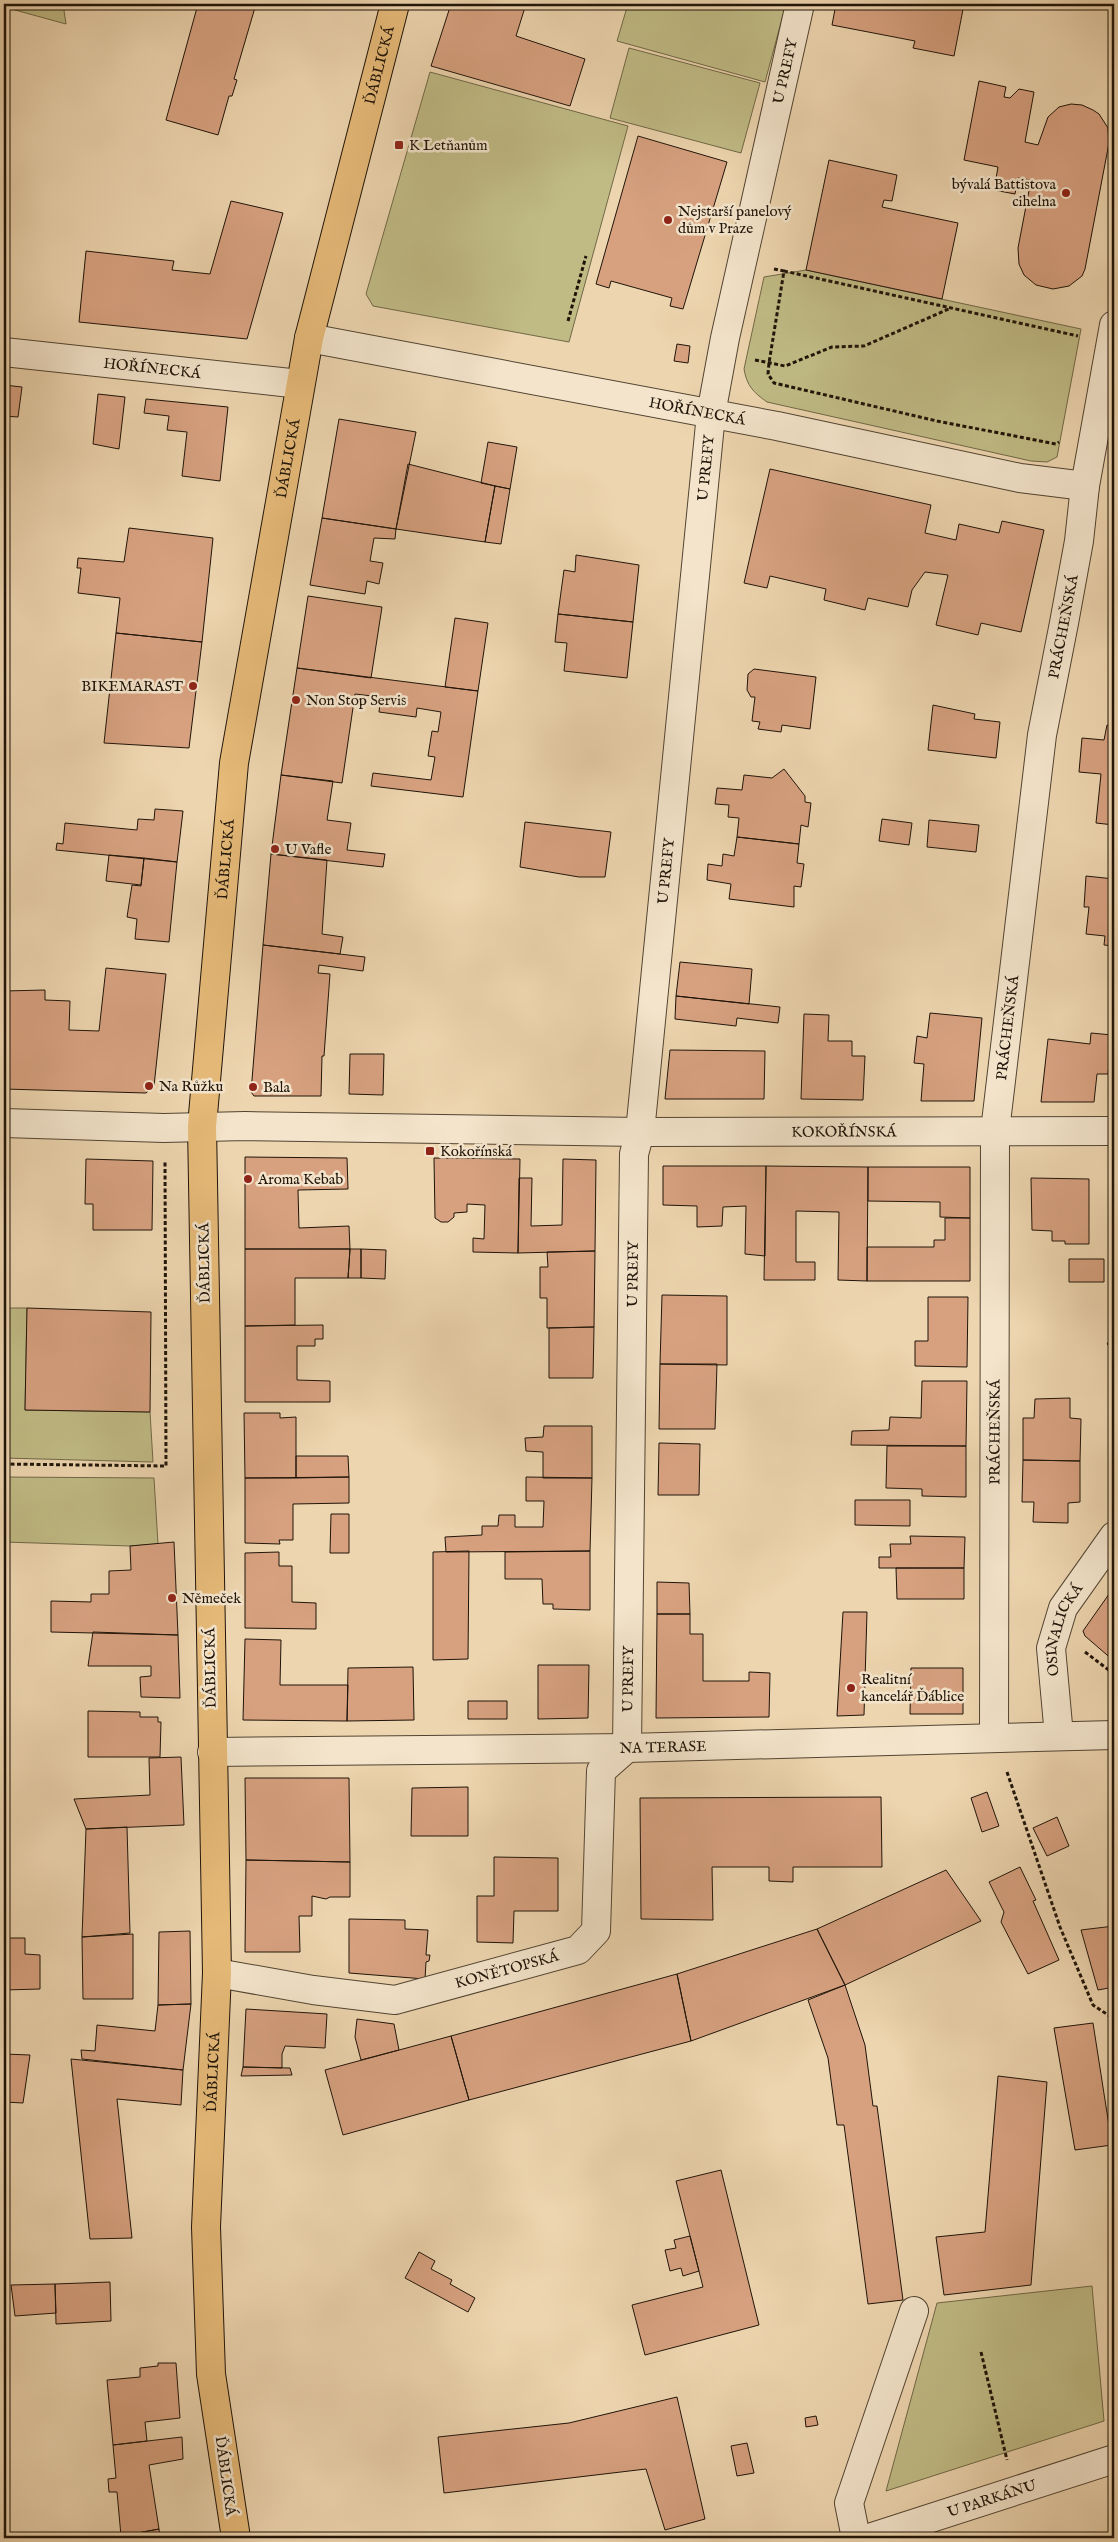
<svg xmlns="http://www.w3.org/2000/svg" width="1118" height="2542" viewBox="0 0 1118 2542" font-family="'IM FELL English',serif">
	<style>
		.green { fill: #c0bb85; stroke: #706847 }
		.building { fill: #d7a180; stroke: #1f1409 }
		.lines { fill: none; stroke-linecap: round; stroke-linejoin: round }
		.minor-casing { stroke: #524432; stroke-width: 30 }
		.major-casing { stroke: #1f1409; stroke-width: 30 }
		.path { stroke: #1f1409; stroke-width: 3; stroke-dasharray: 4 2.5; stroke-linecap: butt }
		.minor { stroke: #f3e4cb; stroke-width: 28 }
		.major { stroke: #e6ba78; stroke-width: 28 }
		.poi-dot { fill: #8f2418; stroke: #f3e4cb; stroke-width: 2 }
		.labels { text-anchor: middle; stroke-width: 5; stroke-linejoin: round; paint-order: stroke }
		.street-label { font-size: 15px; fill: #1f1409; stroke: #f3e4cb }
		.poi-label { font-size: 15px; fill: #1f1409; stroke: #f3e4cb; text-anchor: start }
	</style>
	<rect width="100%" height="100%" fill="#edd5af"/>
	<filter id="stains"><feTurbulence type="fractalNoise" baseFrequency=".004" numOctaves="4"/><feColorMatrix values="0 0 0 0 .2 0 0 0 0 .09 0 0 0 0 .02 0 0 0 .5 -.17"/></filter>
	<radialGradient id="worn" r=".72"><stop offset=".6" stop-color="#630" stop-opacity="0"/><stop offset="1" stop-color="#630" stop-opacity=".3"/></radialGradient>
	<!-- green -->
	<path class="green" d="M4 4H63L66 24 4 7Z
		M628 4H786L765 82 617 41Z
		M629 48 760 83 741 153 610 118Z
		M430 72 628 126 569 342 373 306 366 294Z
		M806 270 1081 329 1057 457 1047 462 1031 461 767 402C753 392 747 386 744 369L764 277Z
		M4 1308H27L25 1410 150 1412 153 1462 4 1458Z
		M4 1477 154 1478 158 1544 130 1546 4 1542Z
		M1092 2286 1104 2421 886 2491 937 2303Z"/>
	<!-- building -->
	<path class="building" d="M198 4H256L234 79 237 80 232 96H229L218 135 166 120Z
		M451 4H526L516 36 585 59 570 106 431 66Z
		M836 4H964L954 56 913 48 915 41 832 25Z
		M979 81 1006 87 1004 97 1010 98 1019 89 1034 92 1025 142 1038 145 1048 117 1059 107 1071 104 1082 105 1093 110 1099 114 1108 128 1109 143 1085 269 1082 276 1069 286 1053 289 1036 285 1024 275 1019 264 1018 248 1031 180 1018 178 1015 194 994 190 998 167 964 160Z
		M638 136 727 162 683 309 670 306 672 298 611 281 609 288 596 284Z
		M829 160 897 175 892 201 884 200 882 207 958 223 942 299 806 270Z
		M231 201 283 213 247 339 79 322 86 251 174 261 172 270 210 274Z
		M677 344 690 346 688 363 674 361Z
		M4 385 22 387 18 417 4 416Z
		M98 394 125 397 119 449 93 444Z
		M146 399 228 407 220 481 182 476 187 432 167 430 169 416 144 413Z
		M339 419 416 432 396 529 322 518Z
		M488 442 517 447 510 489 481 483Z
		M408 464 495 486 485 542 396 529Z
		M770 469 931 505 925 533 956 540 959 524 999 533 1002 521 1044 530 1021 632 981 623 978 635 936 625 948 575 925 572 912 590 908 607 868 598 865 610 824 600 826 589 770 576 767 588 744 583Z
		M495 486 510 489 501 544 485 542Z
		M322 518 396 529 395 539 374 538 370 561 383 563 379 584 367 581 365 594 310 585Z
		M129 528 213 538 202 642 116 633 120 598 78 593 81 568H77L78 558 124 562Z
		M576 555 639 565 633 622 558 614 564 570 575 572Z
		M308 596 382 607 371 678 297 668Z
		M558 614 633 622 627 678 564 671 567 643 555 642Z
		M455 618 488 623 478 691 445 687Z
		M116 633 202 642 189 748 104 743Z
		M297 668 478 691 463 797 371 786 373 773 431 780 435 757 428 756 432 731 438 732 441 712 417 708 416 717 379 712 381 697 355 694 342 783 281 775Z
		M754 669 816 677 810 729 782 725 781 732 758 729 760 722 752 721 755 697H751L747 690 748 674Z
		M933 705 975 714 974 719 1000 722 996 758 928 750Z
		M1107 725 1114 726V825L1096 823 1101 774 1079 772 1082 738 1104 740Z
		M784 769 805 796V802L811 803 808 827 801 825 799 844 737 837 739 818 728 817 729 805 715 804 717 788 742 790 744 775 772 778Z
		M281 775 333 781 327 820 351 823 347 850 385 854 383 867 271 854Z
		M155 809 183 811 177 862 56 850 57 843 63 844 65 823 137 830 138 819 154 820Z
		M882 819 912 823 909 845 879 841Z
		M929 820 979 825 976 852 927 847Z
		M525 822 611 832 605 877H579L520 867Z
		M737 837 799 844 797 863 804 864 801 887 794 886V907L729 899 731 884 707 880 708 864 722 866 723 854 734 856Z
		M271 854 327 860 322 934 343 937 340 954 263 945Z
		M109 855 144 858 141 885 106 881Z
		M144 858 177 862 169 942 135 939 137 919 127 917 132 885 141 886Z
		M1086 876 1114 879V946L1104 945 1105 936 1086 934 1089 907H1084Z
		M263 945 365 957 363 971 319 965 318 973 330 974 324 1056H322L321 1096H254L251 1092Z
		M680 962 752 969 749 1004 676 996Z
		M106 968 166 974 154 1086 146 1093 4 1089V991L45 990V1000L70 1001 69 1030 99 1031Z
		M676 996 780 1007 778 1023 737 1018 736 1026 675 1019Z
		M930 1013 982 1018 974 1101H921L924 1064 914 1063 917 1036 927 1038Z
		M804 1014 829 1015 828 1041H852V1056H865L863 1100 801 1099Z
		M1091 1033 1112 1035 1108 1074H1097L1094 1102H1041L1048 1039 1090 1044Z
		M670 1050 765 1051 764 1099H665Z
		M350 1054H384L383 1095 349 1094Z
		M245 1157 347 1158 348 1189 298 1190 299 1228 349 1226 350 1249H245Z
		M434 1158 520 1159 518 1253 473 1252V1238L484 1239 485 1205 467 1204V1212L454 1213V1217L448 1222H441L435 1218Z
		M86 1159 153 1161 152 1230H93V1204H85Z
		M563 1159 596 1160 595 1251 518 1253 519 1178H532L531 1226 562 1225Z
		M663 1166H766L765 1256 745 1254 746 1206 723 1207 722 1226 697 1227V1206L663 1205Z
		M766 1166 868 1167 867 1281 838 1280 839 1212 796 1211V1262H815V1280H764Z
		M868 1167H970V1218L940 1217V1202L868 1201Z
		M1031 1178 1089 1179V1244H1065V1241H1052V1231L1032 1230Z
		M945 1218H970V1281H867V1247H934V1240H945Z
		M245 1249H350L348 1278H295V1325L245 1326Z
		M350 1249H361V1278H348Z
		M361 1249 386 1250 385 1279 361 1278Z
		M595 1251 594 1327 547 1328V1298H540V1267H548L547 1252Z
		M1069 1259H1104V1282H1069Z
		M662 1295 727 1296V1365L660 1364Z
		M928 1297H968L967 1367 915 1366V1341H928Z
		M27 1308 151 1312 150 1412 25 1410Z
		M323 1325V1339H315V1346H297V1380L330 1381V1402H245V1326Z
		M594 1327 593 1378H549V1328Z
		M1114 1334V1349L1107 1344Z
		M660 1364H717L715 1429H659Z
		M922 1381H967L966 1446 851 1445 852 1431 889 1430 890 1417 921 1418Z
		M1070 1398V1418L1081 1419 1080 1461 1023 1460V1418H1034L1035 1399Z
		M244 1413H280V1418L296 1417V1478H245Z
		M544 1426H592V1478H543V1452L526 1451 525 1438 543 1437Z
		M659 1443 700 1444 699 1495H658Z
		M887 1446H966V1497L922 1496V1489L886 1488Z
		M296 1456H348L349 1477 296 1478Z
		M1023 1460 1080 1461V1502L1068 1503V1523L1033 1522 1034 1502H1022Z
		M349 1477V1503L293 1504V1540H279L280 1544 245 1543V1478Z
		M526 1477 592 1478 590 1551 446 1552 445 1537 482 1535V1526H498L499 1515H515V1527H543L544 1501H526Z
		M855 1500H910V1526L855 1525Z
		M331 1514H349V1553H330Z
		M910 1536 965 1537 964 1568H879V1557H891L890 1544H911Z
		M174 1542 178 1635 51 1632V1601L91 1602V1594H109V1571L131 1570 130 1546Z
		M469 1551 468 1659 433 1660V1552Z
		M590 1551V1610L553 1609V1604H543L542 1579H505V1552Z
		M279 1552V1566H292V1602L316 1603V1629L245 1628V1553Z
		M896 1568H964V1599H897Z
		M657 1582 689 1583 690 1614H657Z
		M1114 1587V1661L1085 1636 1083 1631Z
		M843 1612H867L864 1715 837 1716Z
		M657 1614H690V1634H703V1681H749V1672L770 1673 769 1717 656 1718Z
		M93 1632 178 1635 180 1698 141 1697 140 1677 151 1676V1666H88Z
		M245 1639 281 1640 280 1685H348L347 1721 243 1720Z
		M538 1665H589L588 1718 538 1719Z
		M413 1667 414 1720 347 1721 348 1668Z
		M911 1668H963V1714H910Z
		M468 1701H507V1719H468Z
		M88 1711 140 1712V1717H158V1722H161L160 1757H88Z
		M181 1757 184 1825 86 1829 74 1799 150 1795 149 1758Z
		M245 1778H349L350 1862 246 1860Z
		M468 1787V1836H411L412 1788Z
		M987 1792 999 1826 982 1832 971 1798Z
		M881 1797 882 1867H793V1882L769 1881V1867H712L713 1920 641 1919 640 1798Z
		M1057 1817 1069 1846 1047 1856 1033 1828Z
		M127 1827 130 1933 82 1937 86 1829Z
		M494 1857 558 1858V1911H514L513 1943 477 1942V1896H494Z
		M246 1860 350 1862V1897H330L326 1899 312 1896V1916H299L300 1952H245Z
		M1020 1867 1036 1900 1033 1901 1059 1960 1028 1974 1001 1922 1004 1912 989 1882Z
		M946 1870 981 1921 845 1985 817 1929Z
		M349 1919 405 1920V1929L428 1930 426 1955H430L429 1961 426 1962 425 1979 349 1973Z
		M1114 1926V1987L1098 1990 1081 1930Z
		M817 1929 845 1985 691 2041 677 1974Z
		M190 1931 191 2004 158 2005 159 1932Z
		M133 1934V1999H83L82 1937Z
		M4 1938H25V1954L40 1955V1989L4 1990Z
		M677 1974 691 2041 469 2100 451 2036Z
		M845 1985 865 2045 873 2106H877L903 2300 868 2304 844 2125H837L828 2058 808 2000Z
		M191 2004 183 2070 82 2059 81 2050 95 2051 97 2025 155 2031 158 2005Z
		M246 2009 327 2014 325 2048 285 2046 282 2054V2068L243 2067Z
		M357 2019 394 2024 399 2050 361 2060 355 2037Z
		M1093 2023 1112 2145 1075 2150 1054 2028Z
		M451 2036 469 2100 343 2135 325 2070Z
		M4 2054 30 2055 23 2103 4 2102Z
		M71 2059 183 2070 181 2105 117 2099 132 2238 90 2239Z
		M243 2067 290 2068 292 2075 241 2076Z
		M998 2076 1047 2082 1031 2285 944 2295 936 2237 985 2232Z
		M721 2170 759 2325 645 2355 632 2305 703 2287 676 2181Z
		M690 2236 699 2271 683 2276 681 2268 670 2271 665 2250 676 2248 674 2240Z
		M419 2252 435 2261 431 2269 452 2280 450 2284 475 2298 468 2312 405 2278Z
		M110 2282 111 2321 56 2324 55 2284Z
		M55 2284 56 2313 15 2316 11 2285Z
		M158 2363H176L180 2418 145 2422 147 2441 113 2445 107 2380 140 2377V2368L158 2366Z
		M677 2397 705 2519 665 2530 646 2469 444 2493 438 2437 569 2423Z
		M816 2416 818 2425 806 2427 805 2418Z
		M182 2437 183 2459 149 2465 159 2529 121 2536 117 2492H109L108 2479 116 2478 113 2445Z
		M747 2443 754 2473 737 2476 731 2446Z
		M159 2529 160 2538H121V2536Z"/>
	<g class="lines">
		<!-- minor casing -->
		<g class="minor-casing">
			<g id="minor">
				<path id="s1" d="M309 338 777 426 1020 478 1085 486"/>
				<path id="s2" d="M4 352 300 384"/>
				<path id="s3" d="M4 1123 164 1128 245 1126 640 1132 1114 1131"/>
				<path id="s4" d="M1059 1736 1051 1648 1063 1608 1114 1536"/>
				<path id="s5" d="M994 1738 995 1131 1042 735 1064 623 1079 541 1085 486 1114 325"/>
				<path id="s6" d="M627 1748 634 1154 640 1132 711 414 725 338 800 4"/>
				<path id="s7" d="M212 1752 627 1748 1114 1735"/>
				<path id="s8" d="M217 1973 313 1990 395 2000 578 1950 596 1931 601 1771 627 1748"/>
				<path d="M856 2538 849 2503 914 2311"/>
				<path id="s9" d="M869 2538 1114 2459"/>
			</g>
		</g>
		<!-- major casing -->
		<g class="major-casing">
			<g id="major">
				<path id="s10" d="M236 2538 211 2374 206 2227 217 1973 202 1126 234 763 309 338 395 4"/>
			</g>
		</g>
		<!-- path -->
		<path class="path" d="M774 269 784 271 769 363 768 374 774 383 937 421 1056 444 1059 442
			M784 271 1078 336
			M568 321 586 256
			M755 360 785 366 832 347 864 346 951 308
			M4 1464 166 1466 165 1161
			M1085 1652 1114 1674
			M1007 1772 1060 1927 1093 2005 1114 2019
			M981 2352 1007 2460"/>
		<!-- minor -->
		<use href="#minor" class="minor"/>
		<!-- major -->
		<use href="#major" class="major"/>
	</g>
	<!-- markers -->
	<g class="poi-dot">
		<rect x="394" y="140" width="10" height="10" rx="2.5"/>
		<circle cx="1066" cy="193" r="5"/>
		<circle cx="668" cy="220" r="5"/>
		<circle cx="193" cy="686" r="5"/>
		<circle cx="296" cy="700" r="5"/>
		<circle cx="275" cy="849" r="5"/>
		<circle cx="149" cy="1086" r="5"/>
		<circle cx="253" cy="1087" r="5"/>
		<rect x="425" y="1146" width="10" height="10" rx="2.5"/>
		<circle cx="248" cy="1179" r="5"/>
		<circle cx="172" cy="1598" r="5"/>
		<circle cx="851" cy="1688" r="5"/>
	</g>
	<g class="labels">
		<!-- street labels -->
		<g class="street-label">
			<text dy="5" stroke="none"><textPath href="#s10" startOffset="2492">ĎÁBLICKÁ</textPath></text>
			<text dy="5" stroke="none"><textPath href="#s6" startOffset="1689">U PREFY</textPath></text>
			<text dy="5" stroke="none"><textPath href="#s2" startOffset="149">HOŘÍNECKÁ</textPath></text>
			<text dy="5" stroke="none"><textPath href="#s1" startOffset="395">HOŘÍNECKÁ</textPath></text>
			<text dy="5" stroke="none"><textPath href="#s10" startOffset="2088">ĎÁBLICKÁ</textPath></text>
			<text dy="5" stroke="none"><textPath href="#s6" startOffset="1284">U PREFY</textPath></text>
			<text dy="5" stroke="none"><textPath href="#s5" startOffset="1116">PRÁCHEŇSKÁ</textPath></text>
			<text dy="5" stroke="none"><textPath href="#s10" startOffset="1682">ĎÁBLICKÁ</textPath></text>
			<text dy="5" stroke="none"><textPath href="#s6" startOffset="879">U PREFY</textPath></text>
			<text dy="5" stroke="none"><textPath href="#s5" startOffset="711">PRÁCHEŇSKÁ</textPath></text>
			<text dy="5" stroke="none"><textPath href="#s3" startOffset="840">KOKOŘÍNSKÁ</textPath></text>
			<text transform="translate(204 1263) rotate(-91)" y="5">ĎÁBLICKÁ</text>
			<text dy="5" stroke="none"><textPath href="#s6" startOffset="474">U PREFY</textPath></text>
			<text dy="5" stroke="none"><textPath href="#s5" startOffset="306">PRÁCHEŇSKÁ</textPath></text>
			<text dy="5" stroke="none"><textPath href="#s4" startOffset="109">OSINALICKÁ</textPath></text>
			<text transform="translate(210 1668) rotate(-91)" y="5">ĎÁBLICKÁ</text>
			<text dy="5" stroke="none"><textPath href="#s6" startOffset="69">U PREFY</textPath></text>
			<text dy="5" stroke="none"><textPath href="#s7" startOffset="451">NA TERASE</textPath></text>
			<text dy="5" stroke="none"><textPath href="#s8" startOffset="296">KONĚTOPSKÁ</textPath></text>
			<text dy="5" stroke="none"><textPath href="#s10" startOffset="468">ĎÁBLICKÁ</textPath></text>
			<text transform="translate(226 2476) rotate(82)" y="5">ĎÁBLICKÁ</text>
			<text dy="5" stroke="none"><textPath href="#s9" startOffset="129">U PARKÁNU</textPath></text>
		</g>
		<!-- poi labels -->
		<g class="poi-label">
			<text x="409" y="150">K Letňanům</text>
			<text x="1056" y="189" text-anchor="end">bývalá Battistova<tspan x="1056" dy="17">cihelna</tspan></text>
			<text x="678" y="216">Nejstarší panelový<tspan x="678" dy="17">dům v Praze</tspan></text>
			<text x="183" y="691" text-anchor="end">BIKEMARAST</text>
			<text x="306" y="705">Non Stop Servis</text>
			<text x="285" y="854">U Vafle</text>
			<text x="159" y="1091">Na Růžku</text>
			<text x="263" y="1092">Bala</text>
			<text x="440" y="1156">Kokořínská</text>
			<text x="258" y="1184">Aroma Kebab</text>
			<text x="182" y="1603">Němeček</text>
			<text x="861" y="1684">Realitní<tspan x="861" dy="17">kancelář Ďáblice</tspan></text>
		</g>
	</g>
	<!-- margin -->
	<rect width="1118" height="2542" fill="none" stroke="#edd5af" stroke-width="20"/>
	<rect x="5" y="5" width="1108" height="2532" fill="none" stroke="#1f1409" stroke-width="2.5"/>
	<rect x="10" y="10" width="1098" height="2522" fill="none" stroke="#1f1409"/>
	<rect width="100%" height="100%" filter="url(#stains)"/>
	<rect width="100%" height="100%" fill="url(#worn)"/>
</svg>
